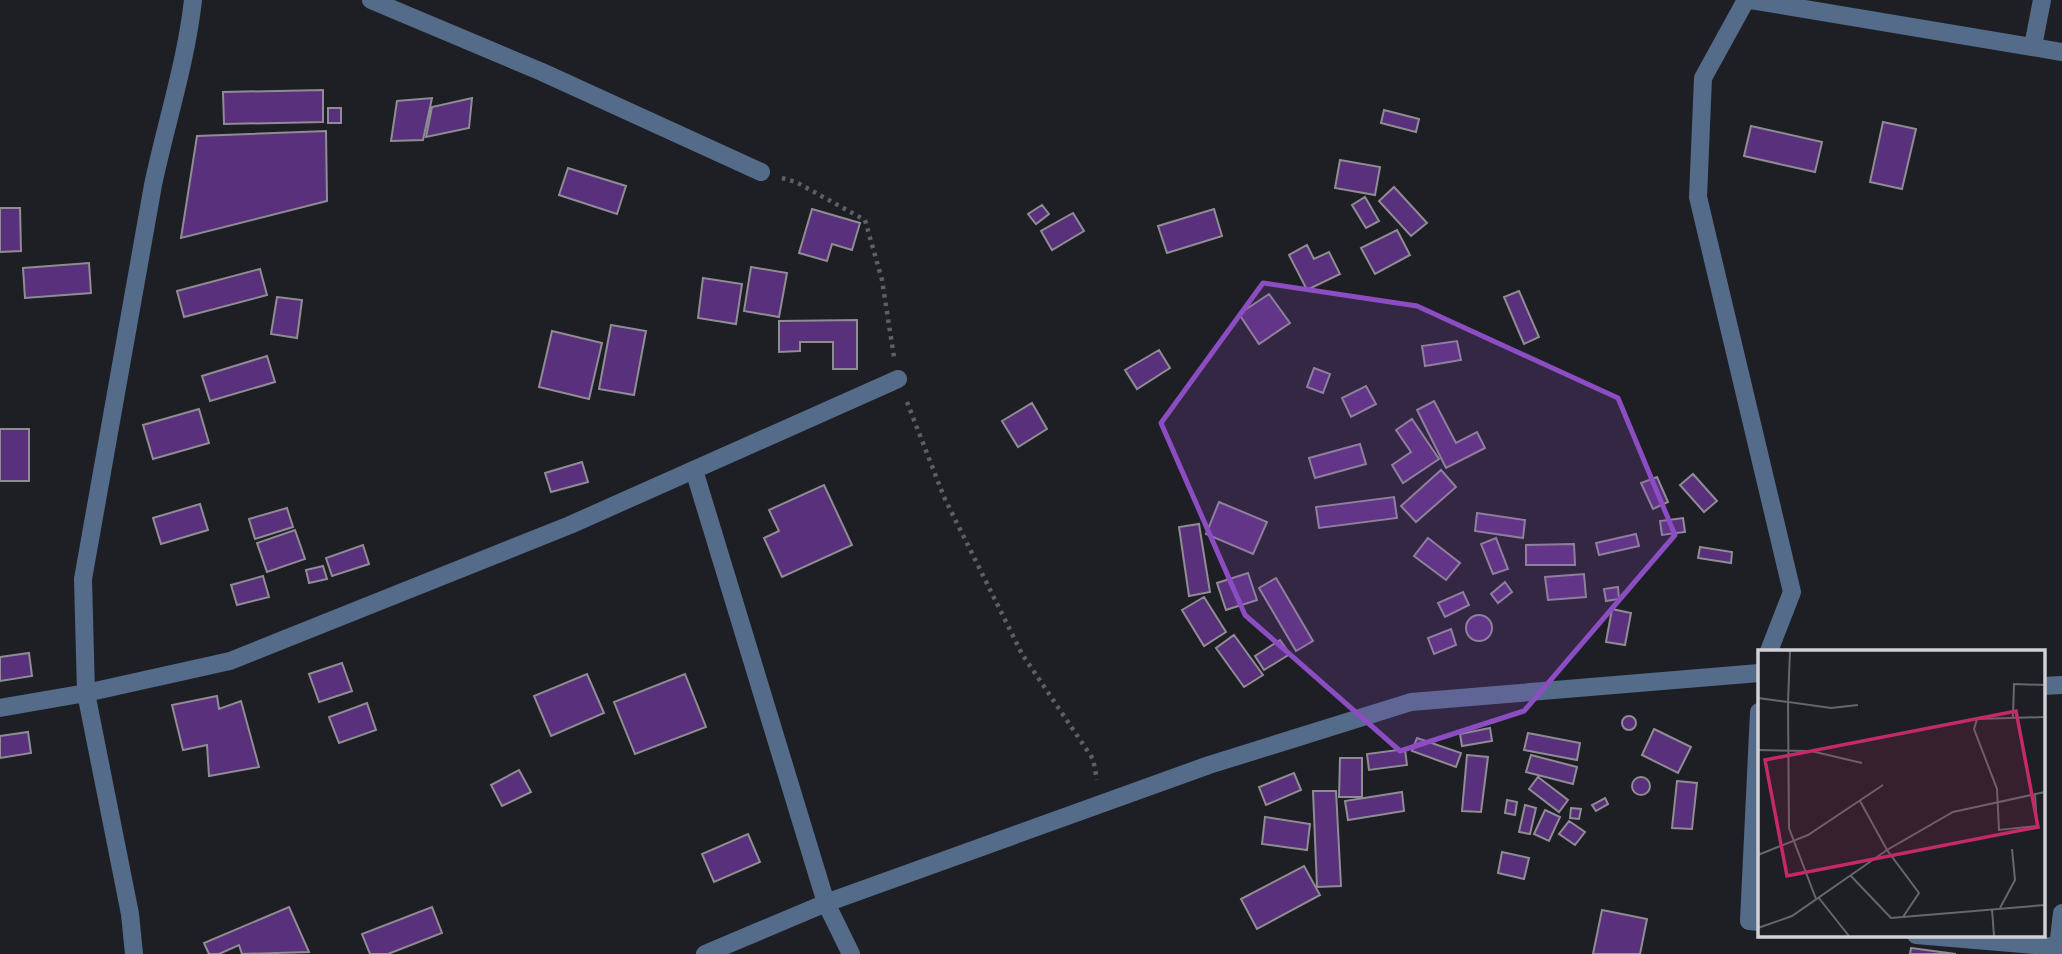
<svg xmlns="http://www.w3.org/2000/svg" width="2062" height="954" viewBox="0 0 2062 954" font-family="'Source Sans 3',sans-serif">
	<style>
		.building { fill: #58307b; stroke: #8f8c92; stroke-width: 2 }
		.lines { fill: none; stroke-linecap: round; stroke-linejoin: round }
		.path { stroke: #5e5f63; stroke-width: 4.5; stroke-dasharray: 3.5 5; stroke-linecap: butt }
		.minor { stroke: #546c8a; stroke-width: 18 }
		.marked { fill: #8c4dc3; fill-opacity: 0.2; stroke: #8c4dc3; stroke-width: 5; stroke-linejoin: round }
		.inset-road { fill: none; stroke: #66666b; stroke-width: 2 }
		.view { fill: #c42a67; fill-opacity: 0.15; stroke: #c42a67; stroke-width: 3.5 }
		.inset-edge { fill: none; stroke: #d1d1d5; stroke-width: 3.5 }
	</style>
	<rect width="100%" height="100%" fill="#1e1f24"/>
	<!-- building -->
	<path class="building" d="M323 90V122L224 124 223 92Z
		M432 98 423 140 391 141 397 101Z
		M472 98 469 128 426 137 432 107Z
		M328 108H341V123H328Z
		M1384 110 1419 119 1416 132 1381 123Z
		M1883 122 1916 129 1902 189 1870 182Z
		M1751 126 1822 142 1815 172 1744 156Z
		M326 131 327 201 181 238 197 136Z
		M1340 160 1380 167 1375 195 1335 188Z
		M568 168 626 186 617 214 559 195Z
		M1394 187 1427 223 1411 236 1379 201Z
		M1365 197 1379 221 1366 228 1352 205Z
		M1042 205 1049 214 1036 224 1028 214Z
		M0 208H20L21 251 0 252Z
		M812 209 860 223 852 250 832 244 827 261 799 253Z
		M1214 209 1222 236 1167 253 1158 226Z
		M1073 213 1084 231 1052 250 1041 231Z
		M1397 230 1410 255 1375 274 1361 248Z
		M1307 245 1314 259 1329 252 1340 274 1307 290 1289 255Z
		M89 263 91 293 25 298 23 268Z
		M751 267 787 273 779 317 744 311Z
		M260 269 267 295 184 317 177 291Z
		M703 278 742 284 736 324 698 318Z
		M1519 291 1539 337 1524 344 1504 297Z
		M1269 294 1290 323 1259 344 1239 314Z
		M277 297 302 300 297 338 271 334Z
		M857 320V369H833V342H800V351L779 352V321Z
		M611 325 646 331 634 395 599 389Z
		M552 331 602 343 589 399 539 387Z
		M1457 341 1461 360 1425 366 1422 346Z
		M1159 350 1170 368 1137 389 1125 370Z
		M267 356 275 382 210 401 202 376Z
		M1314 368 1330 374 1323 393 1307 387Z
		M1366 386 1376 404 1351 417 1342 398Z
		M1434 401 1456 443 1477 432 1485 448 1446 468 1417 410Z
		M1032 403 1047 429 1018 447 1002 421Z
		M199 409 209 443 153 459 143 425Z
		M1412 419 1439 459 1403 483 1392 465 1411 452 1396 430Z
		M0 429H29V481H0Z
		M1360 444 1366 464 1315 478 1309 458Z
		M582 462 588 482 551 492 545 473Z
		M1441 470 1456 487 1416 522 1401 506Z
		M1693 474 1717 501 1704 512 1680 485Z
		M1657 477 1668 502 1653 509 1641 483Z
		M824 485 852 545 782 577 764 538 779 531 769 510Z
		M1394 497 1397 518 1319 528 1316 507Z
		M1219 502 1267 522 1253 554 1206 534Z
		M200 504 208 530 161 544 153 518Z
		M287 508 293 527 255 539 249 519Z
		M1477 513 1525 520 1523 538 1475 531Z
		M1683 518 1685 532 1662 535 1660 521Z
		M1199 524 1210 592 1189 596 1179 527Z
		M295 530 305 559 267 572 257 543Z
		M1636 534 1639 546 1599 555 1596 543Z
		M1428 538 1460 563 1446 580 1414 556Z
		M1496 538 1508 569 1493 574 1481 544Z
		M1574 544 1575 565H1526V545Z
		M363 545 369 564 332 576 326 558Z
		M1700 547 1732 552 1731 563 1698 558Z
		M323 566 327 579 309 583 306 570Z
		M1248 573 1257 600 1226 610 1217 583Z
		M1584 574 1586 597 1548 600 1545 577Z
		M263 576 269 597 237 605 231 585Z
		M1276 578 1313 641 1296 651 1259 588Z
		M1505 582 1512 592 1498 603 1491 594Z
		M1618 587 1619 599 1606 601 1604 589Z
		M1463 592 1469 605 1445 617 1438 603Z
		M1204 597 1226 632 1204 646 1182 610Z
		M1612 609 1631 613 1625 645 1606 642Z
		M1466 628a13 13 0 1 1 26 0a13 13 0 1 1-26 0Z
		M1451 629 1456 645 1434 654 1428 638Z
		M1234 635 1263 675 1244 687 1216 648Z
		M1280 640 1290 654 1264 670 1255 656Z
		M29 653 32 676 0 681V657Z
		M342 663 352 691 319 702 309 674Z
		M587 674 604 713 551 736 534 696Z
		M685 674 706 727 635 754 614 702Z
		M217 696 219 709 241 701 259 767 209 776 207 745 183 750 172 705Z
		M367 703 376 730 339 743 329 717Z
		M1622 723a7 7 0 1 1 14 0a7 7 0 1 1-14 0Z
		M1490 728 1492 741 1462 746 1460 734Z
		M1654 729 1691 747 1678 773 1642 755Z
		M28 732 31 753 0 758V736Z
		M1528 733 1580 743 1577 760 1524 750Z
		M1417 738 1461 753 1456 767 1412 751Z
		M1405 749 1407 765 1369 770 1367 754Z
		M1467 755 1488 757 1481 812 1462 811Z
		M1531 755 1577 767 1573 784 1526 772Z
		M1340 758H1362V797H1339Z
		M519 770 531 792 502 806 491 785Z
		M1294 773 1301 790 1266 805 1259 787Z
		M1538 777 1568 800 1559 812 1529 789Z
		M1632 786a9 9 0 1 1 18 0a9 9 0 1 1-18 0Z
		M1677 781 1697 783 1692 829 1672 828Z
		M1313 791H1336L1341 886 1317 887Z
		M1402 792 1404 811 1348 820 1345 801Z
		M1605 798 1608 804 1596 811 1592 805Z
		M1507 800 1517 802 1515 815 1505 813Z
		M1525 805 1536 808 1530 834 1519 832Z
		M1571 808 1581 809 1579 819 1570 818Z
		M1545 810 1560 817 1549 841 1534 834Z
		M1265 817 1310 824 1307 850 1262 844Z
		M1569 821 1585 832 1575 845 1559 834Z
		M748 834 760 862 714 882 702 854Z
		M1502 852 1529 858 1524 879 1498 873Z
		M1304 866 1320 895 1257 929 1241 899Z
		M289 907 309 952 242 954 239 945 219 954H209L204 943Z
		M432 907 442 933 388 954H370L362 934Z
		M1602 910 1647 919 1640 954H1593Z
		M1911 948 1956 954H1910Z"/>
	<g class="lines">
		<!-- path -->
		<path class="path" d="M782 178 796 182 865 220 882 280 894 357
			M907 402 944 497 1022 654 1093 759 1097 780"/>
		<!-- minor -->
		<path class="minor" d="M371 0 542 72 761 172
			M1746 0 1703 78 1698 197 1792 592 1769 651
			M1751 0 2062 52
			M2033 46 2042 0
			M694 470 826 903 851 954
			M2043 686 2062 685
			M0 708 86 693 230 661 570 525 898 379
			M1759 712 1749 921 1759 922
			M1916 935 2058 947 2062 913
			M134 954 130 914 86 693 83 579 153 185C166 123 186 63 193 0
			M705 954 826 903 1209 765 1411 702 1759 673"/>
	</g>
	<!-- marked area -->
	<path class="marked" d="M1263 283 1417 306 1618 398 1675 535 1524 711 1400 751 1245 615 1161 423Z"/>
	<!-- overview -->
	<g transform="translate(1758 650)">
		<rect width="287" height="287" fill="#1e1f24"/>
		<path class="inset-road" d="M32 1 30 52 73 58 100 55M0 48 30 52 31 178 58 249M255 67 256 34 287 35M0 100 53 101 104 113M277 144 279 176 241 180 239 139 216 79 219 69 287 67M102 151 129 200 161 243 145 267M0 205 50 185 125 135M92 225 133 268 287 255M60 247 91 286M242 258 257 230 254 199M234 259 236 286M0 278 34 266 129 200 195 162 287 142"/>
		<path class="view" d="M258 61 280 177 29 226 7 110Z"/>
		<rect width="287" height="287" class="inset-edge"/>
	</g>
</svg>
